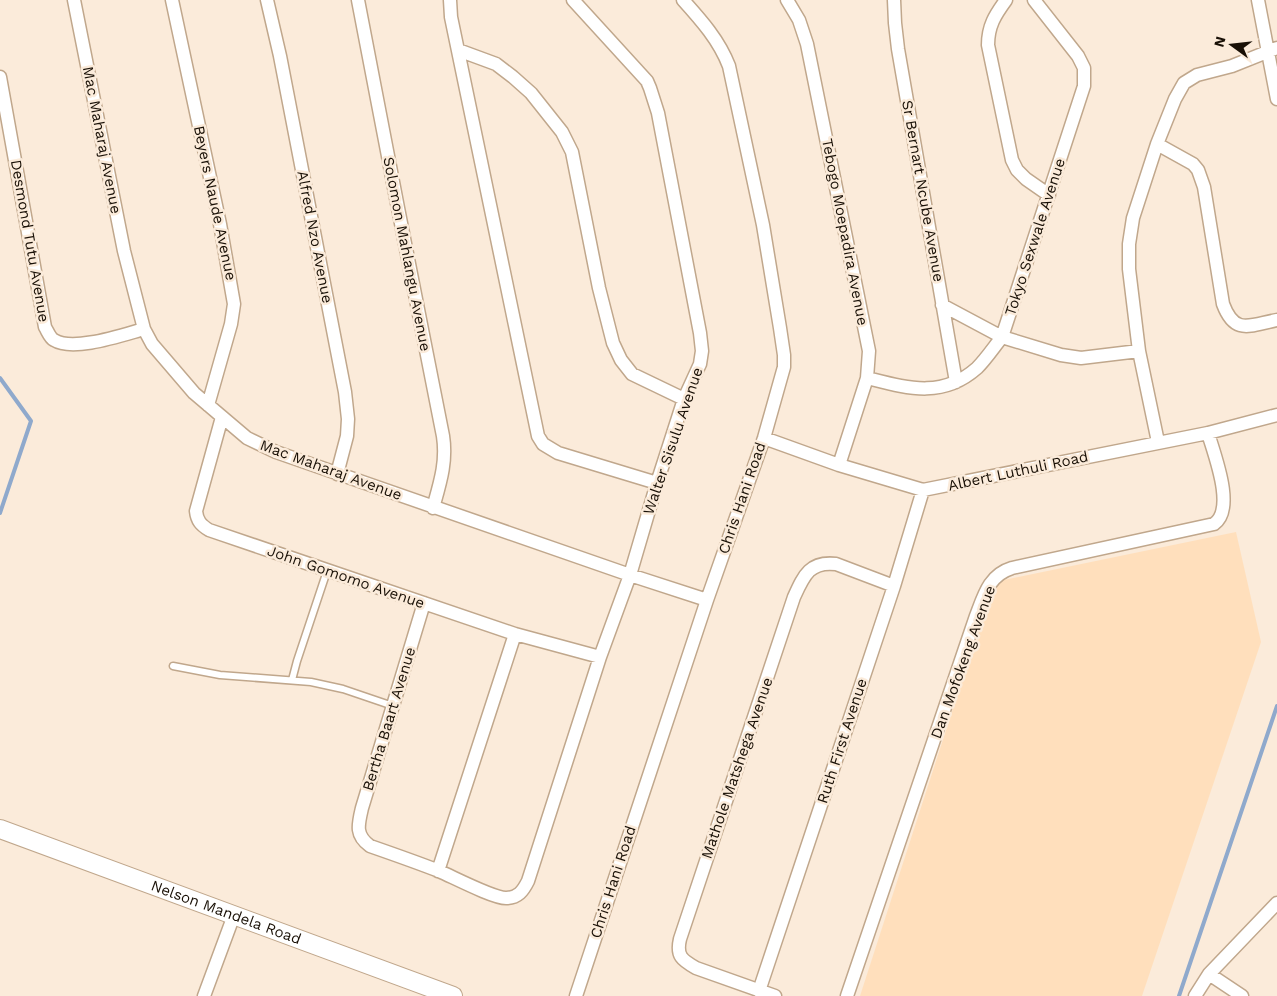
<svg xmlns="http://www.w3.org/2000/svg" width="1277" height="996" viewBox="0 0 1277 996" font-family="'Work Sans',sans-serif">
	<style>
		.built { fill: #ffdfbc }
		.lines { fill: none; stroke-linecap: round; stroke-linejoin: round }
		.stream { stroke: #8fa9cc; stroke-width: 4 }
		.lane-casing { stroke: #c0a78c; stroke-width: 9 }
		.street-casing { stroke: #c0a78c; stroke-width: 15 }
		.secondary-casing { stroke: #c0a78c; stroke-width: 20 }
		.lane { stroke: #fff; stroke-width: 6 }
		.street { stroke: #fff; stroke-width: 12 }
		.secondary { stroke: #fff; stroke-width: 18 }
		.labels { text-anchor: middle; stroke-width: 5; stroke-linejoin: round; paint-order: stroke }
		.street-label { font-size: 15px; fill: #191006; stroke: #fbebda }
	</style>
	<rect width="100%" height="100%" fill="#fbebda"/>
	<!-- built -->
	<path class="built" d="M1236 532 1261 642 1142 996H860L994 582Z"/>
	<g class="lines">
		<!-- stream -->
		<path class="stream" d="M0 378 31 421 0 513
			M1179 996 1277 706"/>
		<!-- lane casing -->
		<g class="lane-casing">
			<path id="lane" d="M173 666 220 675 311 682 343 689 393 706
				M292 680 297 661 327 571"/>
		</g>
		<!-- street casing -->
		<g class="street-casing">
			<path id="street" d="M74 0 124 251 144 329 152 344 194 393 247 438 276 452 630 575 707 600
				M172 0 220 224 234 304 231 324 208 405
				M267 0 280 56 345 392 348 419 347 436 337 474
				M358 0 398 208 443 436C447 462 440 483 433 508
				M450 0 451 17 538 436 543 444 558 453 657 483
				M787 0 799 20 807 44 869 351 867 378 839 465
				M894 0 895 23 898 49 956 382
				M1006 0C995 15 988 26 988 45L1012 160 1017 170 1026 179 1049 195
				M1258 0 1277 99
				M458 50 496 64 513 77 531 93 562 132 572 152 599 288 613 343 621 360 632 374 684 399
				M0 77 45 327C48 332 50 338 54 340 73 352 122 335 144 329
				M1157 144 1193 164 1198 170 1204 187 1223 304C1235 336 1250 325 1277 320
				M942 305 1002 337 1061 355 1081 358 1139 351
				M867 378C907 388 942 399 977 368 986 359 994 347 1002 337L1084 86V68L1078 56 1034 0
				M222 417 196 511C197 521 201 525 209 530L515 634 600 657
				M764 438 839 465 923 490 1208 433 1277 415
				M1158 442 1139 351 1129 269V244L1133 218 1157 144 1175 99 1184 83 1197 75 1232 66 1277 48
				M424 603 362 808C358 825 355 835 370 846 393 854 416 862 439 871 453 877 493 898 506 898 518 898 523 891 528 881L600 657 630 575 657 483 684 399 700 364 702 351 700 333 658 113 650 88 647 81 573 0
				M438 871 515 634
				M1209 974 1242 996
				M759 991 894 586 923 490
				M204 996 234 915
				M576 996 707 600 764 438 784 367V355L780 328 763 225 729 66C719 40 701 20 683 0
				M775 996 696 968C682 960 676 956 680 939L794 597C804 575 810 561 836 564L894 586
				M847 996 976 616C984 595 989 575 1012 568L1214 524C1236 509 1214 454 1208 433
				M1195 996 1209 974 1277 903"/>
		</g>
		<!-- secondary casing -->
		<g class="secondary-casing">
			<g id="secondary">
				<path id="s1" d="M0 829 453 996"/>
			</g>
		</g>
		<!-- lane -->
		<use href="#lane" class="lane"/>
		<!-- street -->
		<use href="#street" class="street"/>
		<!-- secondary -->
		<use href="#secondary" class="secondary"/>
	</g>
	<g class="labels">
		<!-- street labels -->
		<g class="street-label">
			<text transform="translate(102 140) rotate(79)" y="5">Mac Maharaj Avenue</text>
			<text transform="translate(923 191) rotate(80)" y="5">Sr Bernart Ncube Avenue</text>
			<text transform="translate(215 203) rotate(78)" y="5">Beyers Naude Avenue</text>
			<text transform="translate(845 232) rotate(79)" y="5">Tebogo Moepadira Avenue</text>
			<text transform="translate(315 237) rotate(79)" y="5">Alfred Nzo Avenue</text>
			<text transform="translate(1035 237) rotate(-72)" y="5">Tokyo Sexwale Avenue</text>
			<text transform="translate(30 241) rotate(80)" y="5">Desmond Tutu Avenue</text>
			<text transform="translate(407 254) rotate(79)" y="5">Solomon Mahlangu Avenue</text>
			<text transform="translate(673 441) rotate(-71)" y="5">Walter Sisulu Avenue</text>
			<text transform="translate(331 470) rotate(20)" y="5">Mac Maharaj Avenue</text>
			<text transform="translate(1018 471) rotate(-12)" y="5">Albert Luthuli Road</text>
			<text transform="translate(742 498) rotate(-71)" y="5">Chris Hani Road</text>
			<text transform="translate(346 577) rotate(19)" y="5">John Gomomo Avenue</text>
			<text transform="translate(963 662) rotate(-70)" y="5">Dan Mofokeng Avenue</text>
			<text transform="translate(389 719) rotate(-73)" y="5">Bertha Baart Avenue</text>
			<text transform="translate(842 741) rotate(-72)" y="5">Ruth First Avenue</text>
			<text transform="translate(737 768) rotate(-71)" y="5">Mathole Matshega Avenue</text>
			<text transform="translate(613 882) rotate(-72)" y="5">Chris Hani Road</text>
			<text dy="5" stroke="none"><textPath href="#s1" startOffset="241">Nelson Mandela Road</textPath></text>
		</g>
	</g>
	<!-- north arrow -->
	<g transform="translate(1232 45) rotate(285)" stroke="#fbebda" stroke-width="4" paint-order="stroke">
	<path d="M0-4L9 19L0 12L-9 19Z" fill="#191006"/>
	<text y="-8" font-size="14" font-weight="bold" text-anchor="middle" fill="#191006">N</text>
	</g>
</svg>
